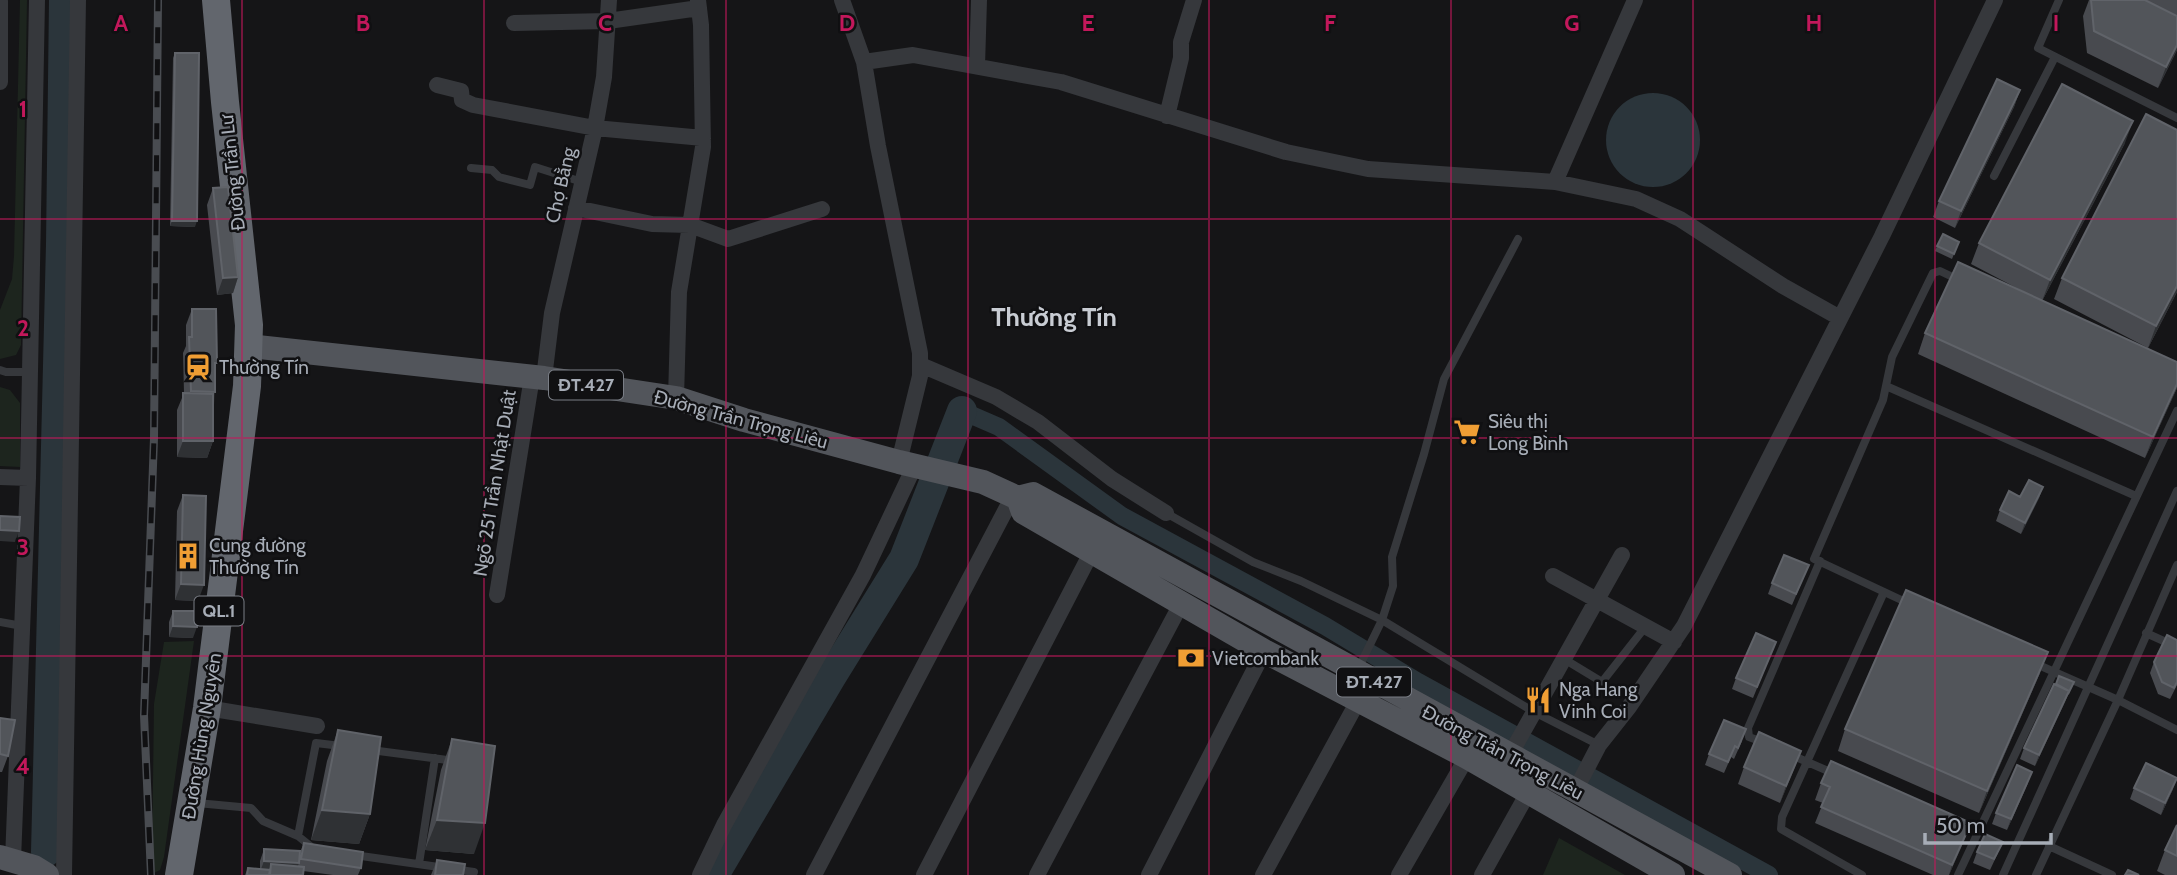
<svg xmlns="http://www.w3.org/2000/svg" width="2177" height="875" viewBox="0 0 2177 875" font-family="Cabin,sans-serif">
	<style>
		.green { fill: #1d251e }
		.water { fill: #2b353b }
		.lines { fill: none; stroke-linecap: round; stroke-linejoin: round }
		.canal { stroke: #2b353b; stroke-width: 18 }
		.river { stroke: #2b353b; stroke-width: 30 }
		.lane { stroke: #36383c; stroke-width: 8 }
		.street { stroke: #36383c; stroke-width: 16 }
		.primary { stroke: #52555b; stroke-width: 24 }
		.highway { stroke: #62666d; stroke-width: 28 }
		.rail-casing { stroke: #494c51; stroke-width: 8 }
		.rail { stroke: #101012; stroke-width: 5; stroke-dasharray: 16; stroke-linecap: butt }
		.wall { fill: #484a4f }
		.shaded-wall { fill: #2f3134 }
		.building { fill: #52555a; stroke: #606369; stroke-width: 2 }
		.grid { fill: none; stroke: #c2185b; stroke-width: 2; stroke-opacity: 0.55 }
		.labels { text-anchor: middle; stroke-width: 5; stroke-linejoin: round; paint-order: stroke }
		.shield { fill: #101012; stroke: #7a7e86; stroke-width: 2 }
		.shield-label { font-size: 18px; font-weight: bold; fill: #a7adb7 }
		.street-label { font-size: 19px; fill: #a7adb7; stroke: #101012 }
		.poi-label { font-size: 19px; fill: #a7adb7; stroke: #101012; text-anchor: start }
		.district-label { font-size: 26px; font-weight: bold; fill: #c8ccd3; stroke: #101012 }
		.grid-label { font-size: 23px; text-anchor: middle; font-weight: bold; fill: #c2185b; stroke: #101012; stroke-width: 5; stroke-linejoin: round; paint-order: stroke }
	</style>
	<rect width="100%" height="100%" fill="#151517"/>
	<!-- green -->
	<path class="green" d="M20 0H27L21 345 16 355 0 359V310L12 279 14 256Z
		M0 387 10 390 20 403V467L0 466Z
		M194 641 164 857 160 870 154 873 152 858 154 704 164 642Z
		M1559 838 1625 875H1543Z"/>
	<!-- water -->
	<path class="water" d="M1606 140a47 47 0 1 1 94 0a47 47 0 1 1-94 0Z"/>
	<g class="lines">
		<!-- canal -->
		<path class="canal" d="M962 411 999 427 1122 516 1325 626 1418 682 1769 875"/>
		<!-- river -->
		<path class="river" d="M46 852 61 244 64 0
			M714 875 831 677 904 559 962 411"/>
		<!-- lane -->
		<path class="lane" d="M2059 0 2038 48 2177 118
			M471 168 492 170 499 177 530 185 535 167 582 182
			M1994 176 2055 57
			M0 370 6 372H29
			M1886 386 2136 496
			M1166 513 1253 562 1301 581 1382 620 1534 712 1599 745
			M1912 605 1814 559 1883 400 1892 357 1933 273 1940 271 1961 281
			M0 622 22 626
			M2146 633 2177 647
			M1564 659 1602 682 1646 626
			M1362 661 1382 620 1393 586 1392 557 1424 454 1444 379 1518 239
			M2034 663 2118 700 2177 730
			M1765 743 1749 737 1748 728 1820 561
			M371 750 455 761
			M1789 754 1835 774
			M197 803 251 808 263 821 298 836 314 849
			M298 836 316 743 341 746
			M2049 846 2112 875
			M354 855 474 872
			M419 864 435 758
			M1862 875 1781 829 1782 817 1884 592
			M1958 875 2177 411
			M2003 875 2177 491
			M2036 875 2118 700 2177 565"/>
		<!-- street -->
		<path class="street" d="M842 0 864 62 913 55 1061 82 1286 152 1368 169 1555 182 1636 199 1680 219 1783 286 1840 318
			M0 1V82
			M514 23 608 21 699 8
			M864 62 878 146 920 353V376L899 462
			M977 66 979 0
			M437 85 461 91 462 100 473 105 595 128 703 138
			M1167 116 1181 58V42L1194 0
			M1555 182 1635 0
			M576 208 652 224 690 225 728 239 822 209
			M921 365 996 397 1038 422 1112 479 1166 513
			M544 378 552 313 595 128 604 77 609 0
			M676 398 679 292 703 147 701 25 698 0
			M0 477 28 478
			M1553 576 1674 642
			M497 595 532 377
			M207 708 317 726
			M1510 755 1622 555
			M1575 791 1599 745 1629 707 1684 626 1882 236 1995 0
			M13 860 28 478 37 0
			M64 875 78 0
			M700 875 724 825 863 575 915 465
			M814 875 1013 496
			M924 875 1091 553
			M1037 875 1181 604
			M1149 875 1264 651
			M1263 875 1358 701 1359 692
			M1399 875 1467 757
			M1482 875 1529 791"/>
		<!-- primary -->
		<path class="primary" d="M249 346 544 378 676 398 744 420 899 462 983 482 1018 498 1033 494 1730 875
			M1018 498 1023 512 1264 651 1467 757 1673 875
			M0 857 34 867 47 875"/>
		<!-- highway -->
		<path class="highway" d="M179 875 207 708 247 386 249 325 225 102 216 0"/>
		<!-- rail casing -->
		<g class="rail-casing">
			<path id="rail" d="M151 875 144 715 154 438 158 0"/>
		</g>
		<!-- rail -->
		<use href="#rail" class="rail"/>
	</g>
	<!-- wall -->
	<path class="wall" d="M2089 0H2177V50L2158 88 2087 53 2083 16Z
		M175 53 195 227 170 226 173 58Z
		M2020 90 2014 107 1955 228 1933 217 1939 201Z
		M2125 143 2042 301 2177 362V388L2145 458 1918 354 1925 333 2030 295 1971 264 1979 243Z
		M213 188 238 277 233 293 217 295 207 205Z
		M1937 246 1957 247 1952 259 1935 251Z
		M2062 278 2177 292 2148 348 2054 299Z
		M192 309 215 369 213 441 207 458 177 457V410L184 393 183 353 186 346V325Z
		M2043 487 2039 498 2021 534 1996 521 2000 510 2020 497Z
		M183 495 198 601 175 600 177 511Z
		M1809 565 1792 605 1768 594 1772 583Z
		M173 611 193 638 169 637V622Z
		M1776 642 1753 698 1732 689 1736 678Z
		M2154 662 2177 685 2170 699 2158 694 2150 673Z
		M2040 673 1979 813 1838 751 1845 729Z
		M2074 682 2035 766 2020 759 2024 748Z
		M0 718 8 756 2 772H0Z
		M338 730 370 814 359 844 311 840 327 761Z
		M452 739 474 854 425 850 441 770Z
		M1742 741 1734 759 1731 757 1724 773 1705 765 1709 754Z
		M1801 751 1780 803 1738 784 1744 767Z
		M1821 783 1971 823 1949 875H1933L1815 823 1823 803 1815 800Z
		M2028 783 2007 830 1992 824 1996 813Z
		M2134 788 2173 789 2161 815 2130 799Z
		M2177 825V875H2165L2157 871 2165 850Z
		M304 843 361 868 358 875H333L303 871V875H245L248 868 260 869V861L264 849 299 854Z
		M1977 852 1998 853 1990 870 1973 863Z
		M437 860 463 875H431Z"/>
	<!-- shaded-wall -->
	<path class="shaded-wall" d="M2177 45V50L2158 88 2166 67Z
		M2020 90 2014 107 1955 228 1961 211Z
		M2133 121 2125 143 2042 301 2050 280Z
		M172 221H197L195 227 170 226Z
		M238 277 233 293 217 295 223 278Z
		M2177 286V292L2148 348 2156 326Z
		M2177 384V388L2145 458 2153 437Z
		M191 391 215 392 209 408H185Z
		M183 441H213L207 458 177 457Z
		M2043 487 2039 498 2021 534 2025 523Z
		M0 530 19 531 15 542 0 541Z
		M181 584 204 585 198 601 175 600Z
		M173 626 197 627 193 638 169 637Z
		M2048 652 2040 673 1979 813 1987 791Z
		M2069 691 2065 702 2035 766 2039 755Z
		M1801 751 1795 767 1780 803 1786 786Z
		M2032 772 2028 783 2007 830 2011 819Z
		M2177 779 2173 789 2161 815 2165 803Z
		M322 810 370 814 359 844 311 840Z
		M437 820 485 823 474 854 425 850Z
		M1971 823 1965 839 1949 875 1952 865Z
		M264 861 299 863 295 874 271 864 268 873 260 872Z"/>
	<!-- building -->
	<path class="building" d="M2091 0H2145L2177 16V45L2166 67 2094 31Z
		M175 53H199L197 221H172Z
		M1997 79 2020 90 1961 211 1939 201Z
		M2062 84 2133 121 2050 280 1979 243Z
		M2146 114 2177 130V286L2156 326 2062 278Z
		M228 187 238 277 223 278 213 188Z
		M1943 234 1959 242 1954 254 1937 246Z
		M1958 262 2177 362V384L2153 437 1925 333Z
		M192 309H216L217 363H215V392L191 391 189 337H192Z
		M183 393 213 394V441H183Z
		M2029 480 2043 487 2025 523 2000 510 2009 491 2020 497Z
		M183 495 206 496 204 585 181 584Z
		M0 516 20 517 19 531 0 530Z
		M1784 555 1809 565 1796 594 1772 583Z
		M1906 590 2048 652 1987 791 1845 729Z
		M173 611H200L197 627 173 626Z
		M1756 633 1776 642 1757 687 1736 678Z
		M2167 635 2177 640V682L2174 688 2162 682 2154 662Z
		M2059 676 2074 682 2068 694 2069 691 2056 684Z
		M2054 684 2069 691 2039 755 2024 748Z
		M0 718 15 720 8 756 0 754Z
		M1724 720 1746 729 1738 748 1735 746 1728 762 1709 754Z
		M338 730 381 737 370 814 322 810Z
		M1759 732 1801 751 1786 786 1744 767Z
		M452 739 495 746 485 823 437 820Z
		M1831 761 1971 823 1952 865 1821 807 1830 787 1821 783Z
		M2146 763 2177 778 2165 803 2134 788Z
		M2017 765 2032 772 2011 819 1996 813Z
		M2177 825V856L2165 850Z
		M1985 834 2003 842 1994 859 1977 852Z
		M304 843 363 852 361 868 301 859Z
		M264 849 300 851 299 863 264 861Z
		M437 860 465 864 463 875H435Z
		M271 864 304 867 303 875H270Z
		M248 868 270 870 269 875H247Z
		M2128 870 2139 875H2125Z"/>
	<!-- grid -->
	<path class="grid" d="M242 0V875M484 0V875M726 0V875M968 0V875M1209 0V875M1451 0V875M1693 0V875M1935 0V875M0 219H2177M0 438H2177M0 656H2177"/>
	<!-- icons -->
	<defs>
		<g id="station-bare" transform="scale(2.1)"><path d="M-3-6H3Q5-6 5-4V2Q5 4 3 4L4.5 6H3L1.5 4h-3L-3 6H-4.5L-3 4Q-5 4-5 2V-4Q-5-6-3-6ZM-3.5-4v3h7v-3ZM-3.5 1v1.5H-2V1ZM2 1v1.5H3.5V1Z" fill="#f09e34" stroke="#101012" stroke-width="2.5" paint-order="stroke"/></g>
		<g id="supermarket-bare" transform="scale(2.1)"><path d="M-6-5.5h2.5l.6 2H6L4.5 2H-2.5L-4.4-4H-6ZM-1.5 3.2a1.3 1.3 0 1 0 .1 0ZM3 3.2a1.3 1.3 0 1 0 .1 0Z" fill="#f09e34" stroke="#101012" stroke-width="2.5" paint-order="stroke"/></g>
		<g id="building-bare" transform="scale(2.1)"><path d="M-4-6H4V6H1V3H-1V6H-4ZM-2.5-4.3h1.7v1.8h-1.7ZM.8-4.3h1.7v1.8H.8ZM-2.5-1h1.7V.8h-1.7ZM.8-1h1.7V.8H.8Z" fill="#f09e34" stroke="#101012" stroke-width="2.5" paint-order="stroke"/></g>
		<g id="bank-bare" transform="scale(2.1)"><path d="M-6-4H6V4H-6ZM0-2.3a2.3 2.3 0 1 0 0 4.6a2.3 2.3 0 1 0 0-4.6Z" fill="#f09e34" stroke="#101012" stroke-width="2.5" paint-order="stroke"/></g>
		<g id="restaurant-bare" transform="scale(2.1)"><path d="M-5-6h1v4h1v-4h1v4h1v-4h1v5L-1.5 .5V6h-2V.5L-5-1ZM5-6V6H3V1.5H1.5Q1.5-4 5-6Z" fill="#f09e34" stroke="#101012" stroke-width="2.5" paint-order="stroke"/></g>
	</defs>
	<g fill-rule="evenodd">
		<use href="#station-bare" x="198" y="367"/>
		<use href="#supermarket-bare" x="1467" y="432"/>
		<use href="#building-bare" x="188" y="556"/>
		<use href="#bank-bare" x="1191" y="658"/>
		<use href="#restaurant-bare" x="1538" y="700"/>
	</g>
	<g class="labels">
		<!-- shield labels -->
		<g class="shield">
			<rect x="549" y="370.5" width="74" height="29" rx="5"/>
			<rect x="194.5" y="596.5" width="49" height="29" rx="5"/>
			<rect x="1337" y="667.5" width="74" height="29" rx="5"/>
		</g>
		<g class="shield-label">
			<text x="586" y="391">ĐT.427</text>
			<text x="219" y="617">QL.1</text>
			<text x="1374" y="688">ĐT.427</text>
		</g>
		<!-- street labels -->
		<g class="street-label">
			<text transform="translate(232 173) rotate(-96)" y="7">Đường Trần Lư</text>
			<text transform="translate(560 185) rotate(-77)" y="7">Chợ Bằng</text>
			<text transform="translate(741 419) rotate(15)" y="7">Đường Trần Trọng Liêu</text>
			<text transform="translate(494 483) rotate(-81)" y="7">Ngõ 251 Trần Nhật Duật</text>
			<text transform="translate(201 736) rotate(-81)" y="7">Đường Hùng Nguyên</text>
			<text transform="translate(1503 752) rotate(28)" y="7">Đường Trần Trọng Liêu</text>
		</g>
		<!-- poi labels -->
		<g class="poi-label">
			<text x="219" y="374">Thường Tín</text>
			<text x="1488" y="428">Siêu thị<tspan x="1488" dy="22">Long Bình</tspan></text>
			<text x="209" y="552">Cung đường<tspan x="209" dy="22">Thường Tín</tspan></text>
			<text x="1212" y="665">Vietcombank</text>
			<text x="1559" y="696">Nga Hang<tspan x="1559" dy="22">Vinh Coi</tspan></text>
		</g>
		<!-- district labels -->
		<g class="district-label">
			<text x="1054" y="326">Thường Tín</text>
		</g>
	</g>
	<g class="grid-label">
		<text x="121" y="31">A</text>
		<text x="363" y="31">B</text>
		<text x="605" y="31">C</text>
		<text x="847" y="31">D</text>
		<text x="1088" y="31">E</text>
		<text x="1330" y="31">F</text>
		<text x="1572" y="31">G</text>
		<text x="1814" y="31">H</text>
		<text x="2056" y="31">I</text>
		<text x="23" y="117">1</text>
		<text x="23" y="336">2</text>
		<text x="23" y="555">3</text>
		<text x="23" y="774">4</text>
	</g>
	<!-- scale -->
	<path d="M1925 833v10h126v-10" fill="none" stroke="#a7adb7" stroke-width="3.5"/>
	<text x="1936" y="833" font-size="21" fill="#a7adb7" stroke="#101012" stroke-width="5" paint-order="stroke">50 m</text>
</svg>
